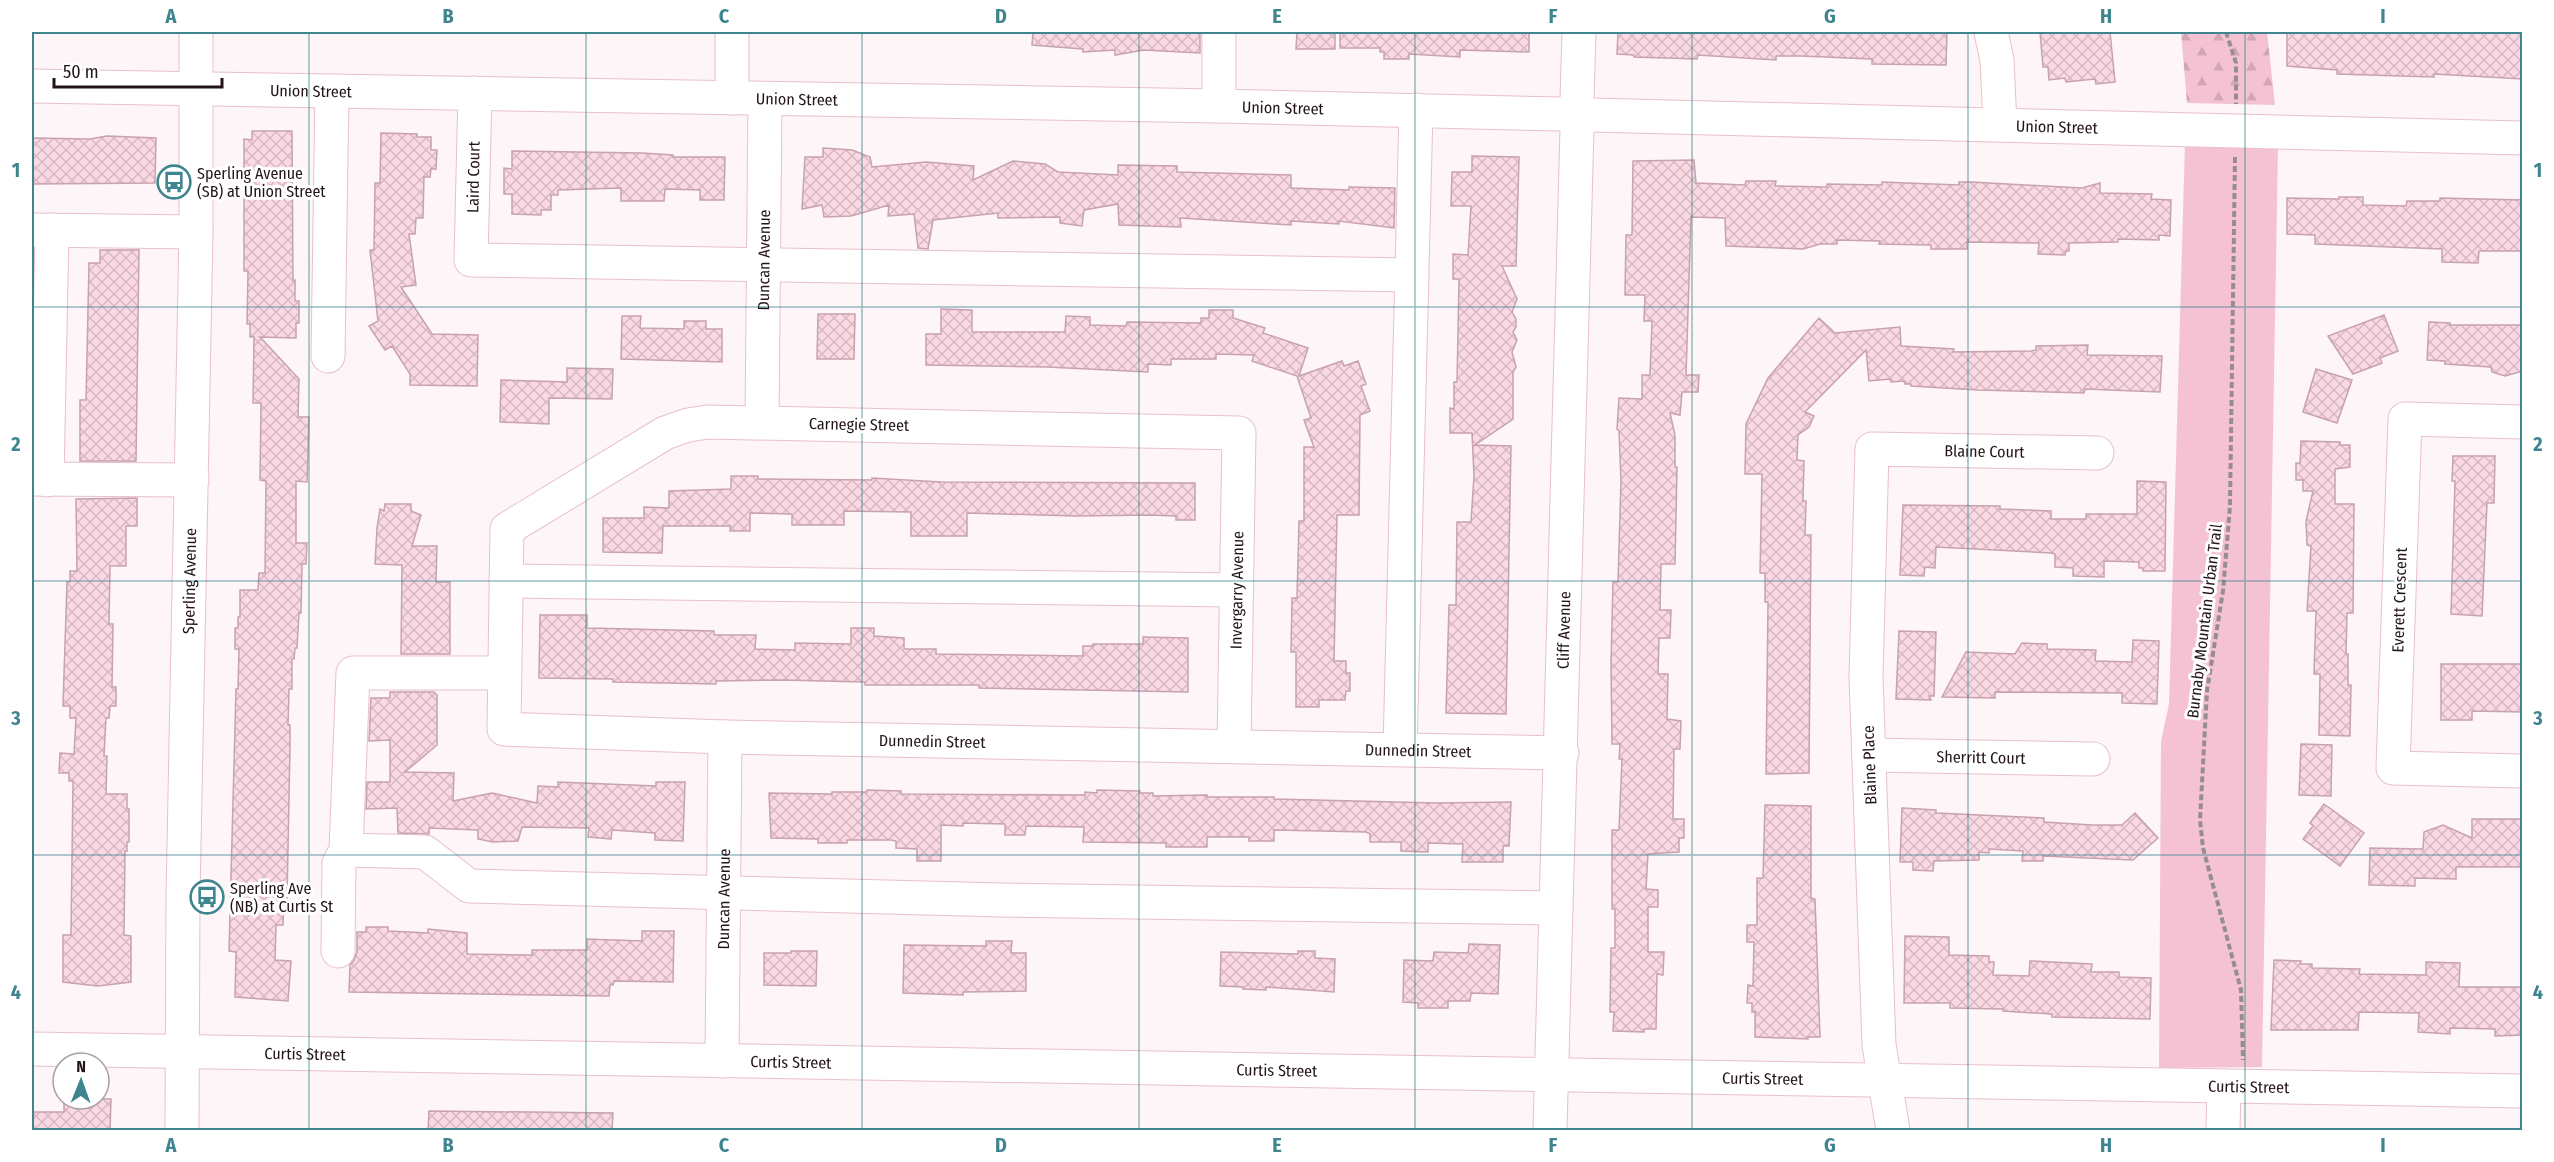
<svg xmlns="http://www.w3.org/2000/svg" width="2554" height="1162" viewBox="0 0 2554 1162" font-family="'Fira Sans Condensed',sans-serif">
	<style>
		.forest { fill: url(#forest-firs) }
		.park { fill: #f5c2d3 }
		.building { fill: url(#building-cross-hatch); stroke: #c9a1af; stroke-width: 1.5 }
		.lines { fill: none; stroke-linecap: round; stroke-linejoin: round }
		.minor-casing { stroke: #e8c0cd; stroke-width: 35 }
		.path { stroke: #978d90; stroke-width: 4; stroke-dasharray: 6 3; stroke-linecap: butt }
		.minor { stroke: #fff; stroke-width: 33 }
		.grid { fill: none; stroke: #3f8590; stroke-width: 1.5; stroke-opacity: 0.55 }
		.labels { text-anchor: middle; stroke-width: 6; stroke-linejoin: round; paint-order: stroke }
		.street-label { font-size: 16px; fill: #221419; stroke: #fff }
		.poi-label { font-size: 16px; fill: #221419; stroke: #fff; text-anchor: start }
		.neatline { fill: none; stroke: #3f8590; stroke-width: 2 }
		.grid-label { font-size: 20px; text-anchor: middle; font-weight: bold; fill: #3f8590 }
	</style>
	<defs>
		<pattern id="forest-firs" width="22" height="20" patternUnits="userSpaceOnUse" patternTransform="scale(1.5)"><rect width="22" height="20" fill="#f5c2d3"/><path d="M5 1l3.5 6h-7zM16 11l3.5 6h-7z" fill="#d2a6b5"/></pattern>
		<pattern id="building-cross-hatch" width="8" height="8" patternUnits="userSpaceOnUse" patternTransform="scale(1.5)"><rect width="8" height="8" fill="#fad8e4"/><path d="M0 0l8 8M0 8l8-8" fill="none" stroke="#d6b8c3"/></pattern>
	</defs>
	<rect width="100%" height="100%" fill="#fdf5f7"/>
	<!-- forest -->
	<path class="forest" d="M2181 32H2267L2275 105 2187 103Z"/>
	<!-- park -->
	<path class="park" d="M2185 143 2278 146 2262 1067 2159 1068 2161 741 2169 704Z"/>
	<!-- building -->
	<path class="building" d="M1033 32H1200V53L1144 50 1115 55V50L1083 52V49L1032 45Z
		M1297 32H1335V49H1296Z
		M1340 32H1529V52L1460 50V57L1409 54V59H1384V52H1380V48H1340Z
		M1618 32H1947L1946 65 1872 64V59L1801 56H1776V60L1698 55 1697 59 1634 57V55L1617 54Z
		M2040 32H2110L2115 82 2096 84 2095 79 2066 82 2065 78 2049 80 2048 67H2043Z
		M2287 32H2523V79L2434 74V77L2337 74V70L2287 66Z
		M252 131H292L293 280H295V301H299V323H296V338L260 337 299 379 298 417H309L307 482 296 481V543H307L306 564H302L301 613H299L297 648H295L294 659H292V689H289L288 725H290V747L287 899H284L283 925H276L275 960 291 961 288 1001 235 997 236 952 229 951 236 689H238L239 649H235V628H238V617H240V590H258L259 573H265L266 481 260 480 261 403H253L254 337H250V324H247L248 271H244V139L252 140Z
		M381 133 417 134V137H431V150H437L436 169H431L430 177H424L423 218H416L415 234H409L416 285 401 287 432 334 478 335 477 386 410 385V374L392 346 385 350 369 326 378 321 370 250H374L375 183H380Z
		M107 136 156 138 155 183 32 184V138L90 139Z
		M823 148 852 150 870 157 872 167 926 162 974 166 973 180 1013 161 1045 164 1058 172 1118 175V165L1177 166V172L1291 175V188L1349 190V187L1395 188 1394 228 1339 221V224L1291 221V225L1180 218 1181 227 1119 225 1118 204 1084 210 1082 226 1060 223V217L998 218V213L933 220 928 249 918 248 914 214 888 216 889 205 851 216 824 217 822 205 802 209 805 157H823Z
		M512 151 642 153 673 155V157H725L724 200H700V190L665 189 664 201H621V188L558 190V195H551V210H541V215L512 214V194H504V168L512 169Z
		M1472 156 1519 157 1516 266H1502L1517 299 1512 312 1516 319V327L1513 332 1517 340 1512 352 1516 367 1513 372V419L1475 445 1511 446 1506 714 1446 713 1449 605H1456L1457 522H1471L1474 476 1472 433H1450V408L1454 409V382H1457L1459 279H1453V254L1468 255 1471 206H1451L1452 172H1472Z
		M1694 160 1696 183 1745 185 1746 181H1776L1775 186 1827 187V184L1882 185V182L1959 185V182H1971L2082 188 2100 183V193L2152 194 2151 199 2171 200 2170 236 2159 235V240L2118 239V242L2069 243V251H2066L2065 255 2038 254 2039 243 1967 242V249H1931V245L1879 244 1880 241 1837 240V244H1820L1803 249 1726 246 1725 218 1691 217 1686 375H1699L1698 392H1682L1680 415 1670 413 1675 435V467H1677L1675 564H1661L1660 610H1671L1670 638H1659L1658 674H1668L1667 719 1681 721 1680 749H1674L1673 819H1684V838H1679V852L1648 854 1646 889 1658 890V907H1648V952H1664L1663 975 1657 974 1656 1029H1644V1032L1613 1031 1614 1012H1610L1611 948H1615V909H1612V830H1619L1622 759H1619L1620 744H1612L1611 664 1613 582H1618L1621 481 1619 431 1617 429 1619 398 1642 399V375H1650L1652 321H1644L1645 295H1625L1626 235H1632L1633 161Z
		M2339 197H2363V205L2406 206 2407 201H2440V198L2523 200V251H2479L2478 263 2442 262V249L2315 244V235L2287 234V198L2339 199Z
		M100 250H139L136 461H80V400H86L89 263H100Z
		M941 309 972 310V332H1065L1066 316 1090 317V325L1126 326 1127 322 1201 323V318H1209V310H1233V318L1265 328 1263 333 1308 348 1299 376 1342 361 1344 366 1358 361 1366 384 1361 386 1370 411 1360 415 1359 515H1337L1334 661H1346V673H1350V691H1346L1345 700H1319V707H1296V652H1291L1292 598H1297L1299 521H1304V447H1314L1304 420 1311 418 1297 376 1252 361 1254 355 1216 354V359H1171V365L1148 364V372L1047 367 926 365V334H941Z
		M818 314H855L854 359H817Z
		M2384 315 2398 351 2380 358 2382 363 2353 374 2328 336Z
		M622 316H641L640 328 684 329V321H706V329H722V362L621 359Z
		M1819 318 1835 333 1900 327 1901 346 1954 349 1953 352 2031 351 2036 350V346L2088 345 2087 355 2162 356 2160 392 2085 389 2084 393 1978 390 1911 386V384H1905L1904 381 1891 382 1890 379 1869 381 1866 350 1805 412 1814 416 1809 427 1798 435 1797 460 1804 461 1803 501H1806L1805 535H1811L1809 773 1766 774 1768 602H1765V573H1760L1762 474H1745L1746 424 1768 378Z
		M2429 322 2450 323V325H2523V371L2505 376 2492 372 2491 367 2445 364V361L2427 360Z
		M567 368 613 369 612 399 549 398V424L500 422 501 380 567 382Z
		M2316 369 2352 380 2337 423 2303 412Z
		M2301 441 2340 442V445H2350V467L2335 469V504H2354L2353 613H2347L2346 654H2348V685H2351L2350 736 2319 735 2320 674H2314L2316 611H2307L2311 546 2307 545 2306 521 2313 491H2303V480H2296V463H2300Z
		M2453 456H2495L2494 503H2487L2482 616 2451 614 2455 481H2452Z
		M731 476H758V479L872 480V478L941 482 1195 483V520H1176V516L1150 515 1076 516 967 513V536H911V512L844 511V525H792V514L750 513V531H730V526H663L662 553 603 552V518H644V507L669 508V491L731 489Z
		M2137 481 2166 482 2165 571H2143V568H2139V562L2104 561V577L2073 576V568L2055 567V554L2051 553 1936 547 1935 568 1925 567 1924 576 1900 575 1903 505 2000 506V509L2051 511V519H2086V514H2137Z
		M137 498V526H126V566H110L109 624H113L112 687H116V706H110L109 718H106L104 756H107L106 794H127V808L129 809V842H127V851H125L124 935 131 936V982L98 986 63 982V935H71L73 781H69V773H59L60 753 74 754 76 718H70V706H63L67 582H70V571H77L76 499Z
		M385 504H411V511L421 515 412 546H437L436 582H450V654H401L402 565 375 564 377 528 380 509 384 511Z
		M540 615H587V628L714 631V635H756L755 649 795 650V643L851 644V628H874V636L904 638V649H936V654L1083 656V646H1093V644H1143V637L1188 638V692L979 688V685H865V682L782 680 716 681V684L613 682V679L539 678Z
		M1899 631 1936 632 1934 696H1929L1931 700 1896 699Z
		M2133 640 2159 641 2157 704 2122 703V693L1995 692V698L1942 697 1966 652 2015 654 2022 643 2047 644V649L2096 650 2095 661 2132 662Z
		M2441 664H2523V712L2472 711V720H2441Z
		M390 692H434L437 695V745L405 772 454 773 453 801 492 793 537 803 538 786 558 787V782L656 786V782H685L683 841 655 840V833L612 830 611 839 588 837 589 828 522 827 518 841 493 842 478 839V830L429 828V834L398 833 397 808 366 809 367 782H390V740L369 741 371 698H390Z
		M2301 744 2332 745 2331 796 2299 795Z
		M867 790 901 791V794L1085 795V792L1097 793V790L1140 791V793H1153V796L1207 795V797H1274V799L1436 803 1511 802 1509 846H1503V862H1462L1463 844 1428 843V852L1401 851V842H1370V834L1366 832 1274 830V841H1249V837H1207V847H1166V843L1083 842 1084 827 1026 826 1025 835H1005V824L963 823V826L941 825V861H917V849L896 848V841L891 840H847V843H818V839L771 838 769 793 832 794V792H867Z
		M2324 804 2364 833 2340 866 2303 839 2313 826 2310 823Z
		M1765 805 1811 806V898L1815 899 1820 1037H1808V1039L1755 1037V1012H1752V1003H1747L1748 985 1753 986 1754 942H1747V925H1757V878H1763Z
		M1902 808 1936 810V813L2044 818V822L2092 825H2122L2135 813 2158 838 2133 860 2043 856V861H2022L2023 851 1989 849V853L1979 852V860L1934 861 1933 871 1913 870V862H1900Z
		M2472 819H2523V867H2456V879L2415 878V886L2369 885 2370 848 2423 849 2424 832 2443 825 2472 838Z
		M366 927H388V931L428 933V929L467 933V954L532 955V950H587V939L642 941V931H674L673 982 614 981 613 985H610L609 996 349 992 350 965 354 960 357 952V932H366Z
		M1905 936 1949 937V955L1989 956V962H1994L1993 975 2029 976 2030 961 2092 964 2091 972H2119V977L2151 978 2150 1019 2052 1017V1014L2003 1011V1009L1950 1008V1003H1904Z
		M986 941H1012L1011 953H1026V991L963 992V995L903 993 904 945 986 946Z
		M1469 944 1500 945 1498 994 1471 993 1470 1001H1448V1008H1418V1003L1403 1002 1404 960 1433 961 1434 952 1468 953Z
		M791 951H817L816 986 764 985V953H791Z
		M1298 951H1315V958L1335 959 1334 992 1266 987V990L1243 989V987L1220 986 1221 952 1298 954Z
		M2274 960 2301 961 2300 964H2312V968L2360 969 2359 974 2426 975V962L2460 963 2459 987H2523V1035L2495 1036V1029L2450 1028V1034L2418 1032 2419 1013 2359 1012 2358 1030H2271Z
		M64 1099H111L110 1131H32V1112H64Z
		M429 1111 613 1113 612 1131H428Z"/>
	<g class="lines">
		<!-- minor casing -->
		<g class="minor-casing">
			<g id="minor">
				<path d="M1991 32 1997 60 2000 125"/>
				<path id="s1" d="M32 86 1219 106 1561 114"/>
				<path d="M475 93 471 260 1412 275"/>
				<path d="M732 98V32"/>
				<path d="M1577 99 1579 32"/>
				<path d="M1219 106V32"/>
				<path id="s2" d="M1591 115 2522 138"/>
				<path d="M32 230 196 232"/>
				<path d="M328 356 332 91"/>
				<path id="s3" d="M762 422 765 99"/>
				<path d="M2522 422 2405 419 2393 768 2522 771"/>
				<path d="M32 479 192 480"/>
				<path d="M47 480 52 230"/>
				<path d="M506 581 1236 590"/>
				<path id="s4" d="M1234 746 1239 433 708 422 688 425 665 433 507 529 504 729 725 737 1562 753"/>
				<path d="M1400 749 1416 110"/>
				<path id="s5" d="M1869 755 2093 759"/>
				<path d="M346 850 425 852 469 886 1001 900 1556 908"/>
				<path d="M338 951 339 863 346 850 353 673H504"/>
				<path id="s6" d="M32 1049 2522 1091"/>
				<path id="s7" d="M722 1061 725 737"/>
				<path id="s8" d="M182 1130 183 897 196 232V32"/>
				<path id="s9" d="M1550 1130 1577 129"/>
				<path id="s10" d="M1893 1130 1879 1045 1866 677 1872 449 2097 453"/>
				<path d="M2223 1130 2224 1086"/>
			</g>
		</g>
		<!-- path -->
		<path class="path" d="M2226 32 2236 63V104
			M2235 157 2230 506 2223 591 2207 691 2200 820 2203 848 2241 990 2243 1060"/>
		<!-- minor -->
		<use href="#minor" class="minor"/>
	</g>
	<!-- grid -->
	<path class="grid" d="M309 32V1130M586 32V1130M862 32V1130M1139 32V1130M1415 32V1130M1692 32V1130M1968 32V1130M2245 32V1130M32 307H2522M32 581H2522M32 855H2522"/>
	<!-- icons -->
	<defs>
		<g id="bus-ring" transform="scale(1.725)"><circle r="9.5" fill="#fff" stroke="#3f8590" stroke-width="1.5"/><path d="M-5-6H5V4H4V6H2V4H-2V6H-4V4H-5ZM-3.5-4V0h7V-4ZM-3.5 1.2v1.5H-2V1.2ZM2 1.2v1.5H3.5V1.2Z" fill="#3f8590"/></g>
	</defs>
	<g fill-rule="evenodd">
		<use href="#bus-ring" x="174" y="182"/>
		<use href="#bus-ring" x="207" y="897"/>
	</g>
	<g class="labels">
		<!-- street labels -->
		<g class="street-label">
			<text dy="6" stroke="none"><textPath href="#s1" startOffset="279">Union Street</textPath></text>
			<text dy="6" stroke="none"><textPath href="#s1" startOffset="765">Union Street</textPath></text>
			<text dy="6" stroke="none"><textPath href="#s1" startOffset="1251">Union Street</textPath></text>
			<text dy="6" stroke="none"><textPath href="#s2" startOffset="466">Union Street</textPath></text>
			<text transform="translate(473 177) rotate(-89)" y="6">Laird Court</text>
			<text dy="6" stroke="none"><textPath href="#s3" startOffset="162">Duncan Avenue</textPath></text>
			<text transform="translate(859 424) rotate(1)" y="6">Carnegie Street</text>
			<text dy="6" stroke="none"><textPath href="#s10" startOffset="795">Blaine Court</textPath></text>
			<text dy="6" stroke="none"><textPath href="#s8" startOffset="549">Sperling Avenue</textPath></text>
			<text dy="6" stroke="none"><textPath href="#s4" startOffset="156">Invergarry Avenue</textPath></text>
			<text transform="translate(2399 600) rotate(-88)" y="6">Everett Crescent</text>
			<text transform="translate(2204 621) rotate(-83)" y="6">Burnaby Mountain Urban Trail</text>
			<text dy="6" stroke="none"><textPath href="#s9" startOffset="500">Cliff Avenue</textPath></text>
			<text dy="6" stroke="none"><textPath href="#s4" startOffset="1702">Dunnedin Street</textPath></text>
			<text dy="6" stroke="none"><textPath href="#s4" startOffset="2188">Dunnedin Street</textPath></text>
			<text dy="6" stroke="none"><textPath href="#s5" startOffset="112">Sherritt Court</textPath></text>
			<text transform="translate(1869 765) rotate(-92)" y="6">Blaine Place</text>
			<text dy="6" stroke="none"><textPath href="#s7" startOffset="162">Duncan Avenue</textPath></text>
			<text dy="6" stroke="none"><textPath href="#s6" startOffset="273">Curtis Street</textPath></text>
			<text dy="6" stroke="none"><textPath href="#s6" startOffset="759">Curtis Street</textPath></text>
			<text dy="6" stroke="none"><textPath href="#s6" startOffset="1245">Curtis Street</textPath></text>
			<text dy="6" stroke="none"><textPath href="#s6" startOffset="1731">Curtis Street</textPath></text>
			<text dy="6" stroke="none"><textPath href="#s6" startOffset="2217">Curtis Street</textPath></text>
		</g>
		<!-- poi labels -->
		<g class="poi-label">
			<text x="197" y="179">Sperling Avenue<tspan x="197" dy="18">(SB) at Union Street</tspan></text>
			<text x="230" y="894">Sperling Ave<tspan x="230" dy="18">(NB) at Curtis St</tspan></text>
		</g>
	</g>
	<!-- border -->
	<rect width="2554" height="1162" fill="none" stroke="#ffffff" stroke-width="66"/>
	<!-- north arrow -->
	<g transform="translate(81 1081) rotate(1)"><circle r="28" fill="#ffffff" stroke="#a7a1a3" stroke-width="1.5"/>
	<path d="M0-4.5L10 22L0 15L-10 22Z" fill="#3f8590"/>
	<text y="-9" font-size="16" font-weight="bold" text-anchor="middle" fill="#221419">N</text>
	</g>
	<!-- scale -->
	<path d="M54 78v9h168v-9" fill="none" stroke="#221419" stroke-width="3"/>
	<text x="63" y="78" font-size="18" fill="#221419" stroke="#ffffff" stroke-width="4.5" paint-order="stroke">50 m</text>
	<rect x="33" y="33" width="2488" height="1096" class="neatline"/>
	<g class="grid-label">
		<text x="171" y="23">A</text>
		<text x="448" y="23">B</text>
		<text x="724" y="23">C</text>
		<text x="1001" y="23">D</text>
		<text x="1277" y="23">E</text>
		<text x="1553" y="23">F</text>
		<text x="1830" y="23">G</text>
		<text x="2106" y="23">H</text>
		<text x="2383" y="23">I</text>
		<text x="16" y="177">1</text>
		<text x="2538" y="177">1</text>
		<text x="16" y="451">2</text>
		<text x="2538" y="451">2</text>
		<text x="16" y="725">3</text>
		<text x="2538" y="725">3</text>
		<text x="16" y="999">4</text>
		<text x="2538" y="999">4</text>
		<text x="171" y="1152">A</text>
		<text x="448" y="1152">B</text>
		<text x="724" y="1152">C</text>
		<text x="1001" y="1152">D</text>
		<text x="1277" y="1152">E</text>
		<text x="1553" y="1152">F</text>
		<text x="1830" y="1152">G</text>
		<text x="2106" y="1152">H</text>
		<text x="2383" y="1152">I</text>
	</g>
</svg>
